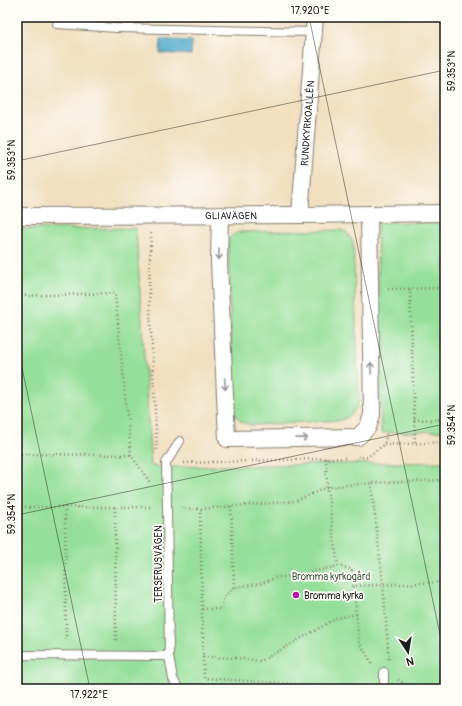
<svg xmlns="http://www.w3.org/2000/svg" width="462" height="706" viewBox="0 0 462 706" font-family="Pangolin,sans-serif">
	<style>
		.green { fill: #95df9a; stroke: #587e5b }
		.water { fill: #4da8cb; stroke: #346274 }
		.lines { fill: none; stroke-linecap: round; stroke-linejoin: round }
		.service-casing { stroke: #867e6e; stroke-width: 10 }
		.minor-casing { stroke: #867e6e; stroke-width: 18 }
		.path { stroke: #867e6e; stroke-width: 2.5; stroke-dasharray: 1 3; stroke-linecap: butt }
		.service { stroke: #fff; stroke-width: 8 }
		.minor { stroke: #fff; stroke-width: 16 }
		.oneway { stroke: #999 }
		.ticks { fill: none; stroke: #1c1c1c; stroke-width: 1; stroke-opacity: 0.45 }
		.poi-dot { fill: #b5179e; stroke: #fdfcf7; stroke-width: 1.5 }
		.labels { text-anchor: middle; stroke-width: 3.5; stroke-linejoin: round; paint-order: stroke }
		.street-label { font-size: 10px; fill: #1c1c1c; stroke: #fdfcf7 }
		.park-label { font-size: 10px; fill: #466048; stroke: #fdfcf7 }
		.poi-label { font-size: 10px; fill: #1c1c1c; stroke: #fdfcf7; text-anchor: start }
		.neatline { fill: none; stroke: #1c1c1c; stroke-width: 1.5 }
		.ticks-label { font-size: 10px; text-anchor: middle; fill: #1c1c1c }
	</style>
	<rect width="100%" height="100%" fill="#fdfcf7"/>
	<filter id="ink" filterUnits="userSpaceOnUse"><feTurbulence type="fractalNoise" baseFrequency=".025" numOctaves="2"/><feDisplacementMap in="SourceGraphic" scale="8" xChannelSelector="R" yChannelSelector="G"/><feConvolveMatrix kernelMatrix="1 2 1 2 8 2 1 2 1" color-interpolation-filters="sRGB"/></filter>
	<filter id="wash" filterUnits="userSpaceOnUse"><feTurbulence type="fractalNoise" baseFrequency=".012" numOctaves="4" result="noise"/><feDisplacementMap in="SourceGraphic" scale="16" xChannelSelector="R" yChannelSelector="G"/><feGaussianBlur stdDeviation="0.9" result="paint"/><feColorMatrix in="noise" values="0 0 0 0 0 0 0 0 0 0 0 0 0 0 0 0 0 1.4 0 .05"/><feComposite in="paint" operator="in"/></filter>
	<g filter="url(#wash)">
		<rect width="100%" height="100%" fill="#f1dfc0"/>
		<!-- green -->
		<path class="green" d="M377 222 445 223V431L381 433Z
			M136 228 151 466 166 467 445 462V689H17V229Z
			M341 230 346 232 353 242 359 402C355 411 351 416 342 420L251 425 241 422 233 412 228 242C231 235 233 234 240 232Z"/>
		<!-- water -->
		<path class="water" d="M161 39 192 41 191 55 160 53Z"/>
	</g>
	<g filter="url(#ink)">
		<g class="lines">
			<!-- service casing -->
			<g class="service-casing">
				<path id="service" d="M57 24 117 28 314 32
					M17 655 169 656
					M179 689 173 679 169 656 167 507 166 463 180 441
					M384 689V672"/>
			</g>
			<!-- minor casing -->
			<g class="minor-casing">
				<g id="minor">
					<path d="M220 215 219 262 227 439 358 437 368 427 372 415 369 215"/>
					<path id="s1" d="M300 215 315 17"/>
					<path id="s2" d="M17 216 300 215 445 213"/>
				</g>
			</g>
			<!-- path -->
			<path class="path" d="M151 233 149 289 157 450
				M388 289 445 288
				M410 289 415 442
				M17 296 115 293 131 455 151 484
				M414 420 445 419
				M384 445 445 442
				M17 454 131 455
				M358 457H367L384 445 387 432
				M326 458 327 487 338 566 352 569 359 642 373 665
				M184 463 347 458
				M371 483 383 584 389 660
				M231 506 234 587
				M17 507H152
				M65 507 66 641
				M115 507 116 641
				M181 508 200 509 296 501 327 487 371 483 445 480
				M200 509 203 657 236 658 261 661 337 618 357 614
				M352 586 445 582
				M202 609H221L224 597 234 587 260 584 277 577H291L338 566
				M203 657 204 678 368 689
				M398 680 415 689"/>
			<!-- service -->
			<use href="#service" class="service"/>
			<!-- minor -->
			<use href="#minor" class="minor"/>
		</g>
		<!-- one-way arrows -->
		<defs><path id="oneway-shaft" d="M-6 0H5M1.5-3L5.5 0L1.5 3" fill="none" stroke-width="1.6" stroke-linecap="round" stroke-linejoin="round"/></defs>
		<g class="oneway">
			<use href="#oneway-shaft" transform="translate(219 254) rotate(90)"/>
			<use href="#oneway-shaft" transform="translate(371 368) rotate(-91)"/>
			<use href="#oneway-shaft" transform="translate(225 384) rotate(87)"/>
			<use href="#oneway-shaft" transform="translate(302 438) rotate(-1)"/>
		</g>
	</g>
	<!-- ticks -->
	<path class="ticks" d="M309 17 445 658M17 161 445 70M17 344 90 689M17 515 445 424"/>
	<!-- markers -->
	<circle class="poi-dot" cx="296" cy="595" r="4"/>
	<g class="labels">
		<!-- street labels -->
		<g class="street-label">
			<text dy="4" stroke="none"><textPath href="#s1" startOffset="92">RUNDKYRKOALLÉN</textPath></text>
			<text dy="4" stroke="none"><textPath href="#s2" startOffset="214">GLIAVÄGEN</textPath></text>
			<text transform="translate(158 564) rotate(-90)" y="4">TERSERUSVÄGEN</text>
		</g>
		<!-- park labels -->
		<g class="park-label">
			<text x="331" y="580">Bromma kyrkogård</text>
		</g>
		<!-- poi labels -->
		<g class="poi-label">
			<text x="304" y="599">Bromma kyrka</text>
		</g>
	</g>
	<!-- margin -->
	<rect width="462" height="706" fill="none" stroke="#fdfcf7" stroke-width="44"/>
	<!-- north arrow -->
	<g transform="translate(408 652) rotate(168)" stroke="#fdfcf7" stroke-width="3" paint-order="stroke">
	<path d="M0-3L7 15L0 10L-7 15Z" fill="#1c1c1c"/>
	<text y="-6" font-size="11" font-weight="bold" text-anchor="middle" fill="#1c1c1c">N</text>
	</g>
	<rect x="22" y="22" width="418" height="662" class="neatline"/>
	<g class="ticks-label">
		<text x="310" y="14">17.920°E</text>
		<text transform="translate(451 71) rotate(-90)" y="4">59.353°N</text>
		<text transform="translate(11 160) rotate(-90)" y="4">59.353°N</text>
		<text transform="translate(451 425) rotate(-90)" y="4">59.354°N</text>
		<text transform="translate(11 514) rotate(-90)" y="4">59.354°N</text>
		<text x="89" y="698">17.922°E</text>
	</g>
</svg>
